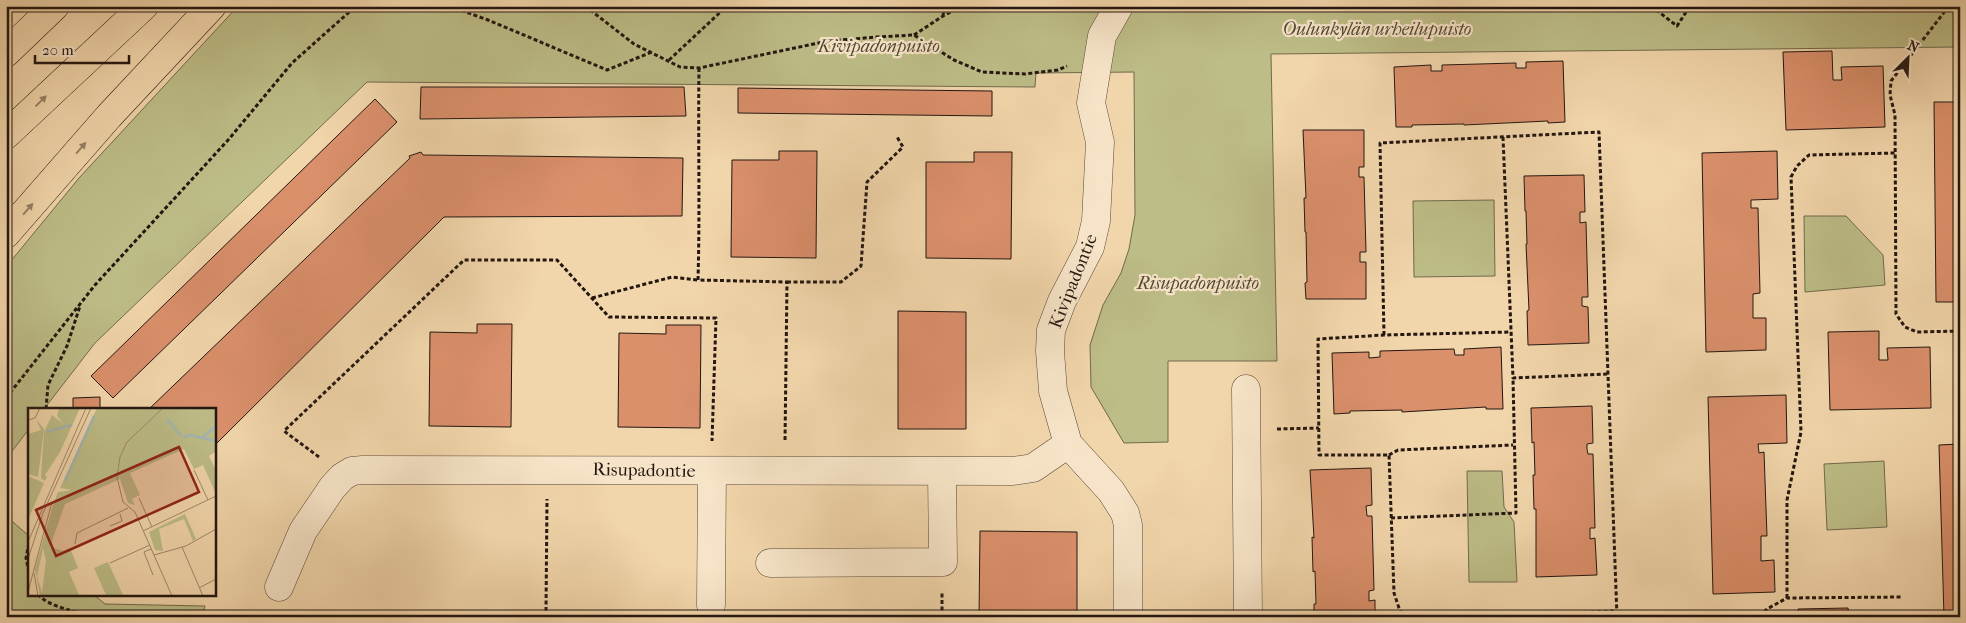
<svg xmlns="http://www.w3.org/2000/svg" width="1966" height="623" viewBox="0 0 1966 623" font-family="'IM FELL French Canon',serif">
<rect width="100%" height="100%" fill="#f2d6ab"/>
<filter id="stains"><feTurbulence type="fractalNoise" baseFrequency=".004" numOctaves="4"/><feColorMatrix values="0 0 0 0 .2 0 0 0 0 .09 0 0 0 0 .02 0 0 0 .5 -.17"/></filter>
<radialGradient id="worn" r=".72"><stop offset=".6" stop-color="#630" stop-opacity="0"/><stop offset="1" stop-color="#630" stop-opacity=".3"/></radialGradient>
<g fill="#bdbd87" stroke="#706a4c">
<path d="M238 6H1960V47L1271 54 1277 361H1168V442L1124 443 1091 387 1090 345 1103 305 1121 273 1129 249 1135 215 1134 72 1036 73 1035 87 367 82 95 343 44 409H29V429L6 459V267L79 178Z"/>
<path d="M1494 200 1495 276 1414 277 1413 201Z"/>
<path d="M1804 216H1846L1883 255 1885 285 1805 292Z"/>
<path d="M1884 461 1887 527 1827 530 1824 464Z"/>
<path d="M1467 471H1502L1504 507 1514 522 1517 582H1469Z"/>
<path d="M6 516 29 536V594H93L105 604 205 606 202 617H6Z"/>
</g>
<g fill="#db906c" stroke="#231610">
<path d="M1832 51 1833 80H1842L1841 67 1883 66 1885 127 1786 130 1783 52Z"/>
<path d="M1563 61 1565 122 1548 123V121L1464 125V124L1412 125V127H1396L1394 67 1431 65V71H1442V65L1516 63V68H1526V62Z"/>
<path d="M421 87H684L686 116 420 119Z"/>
<path d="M738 88 992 91V116L738 113Z"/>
<path d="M375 99 397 122 113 398 91 376Z"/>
<path d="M1934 102H1960V302H1936Z"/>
<path d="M1303 130H1364V167H1359V177H1364L1366 252H1360V262H1366V299H1306L1305 283 1307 282 1306 232H1305L1304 198H1306Z"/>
<path d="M779 151H817L816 258 731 257 732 160H779Z"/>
<path d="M1777 151 1778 199 1751 200V208H1758L1760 293 1753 294V318H1766V350L1706 352 1702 153Z"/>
<path d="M421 152 423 155 683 158 682 216 444 217 214 446V409H149L410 158 409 156Z"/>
<path d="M974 152H1012L1011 259 926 258V162H974Z"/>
<path d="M1584 175 1585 212H1580V223L1586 222 1588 297H1582V306L1588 307 1589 343 1528 345 1527 311 1529 310 1526 244H1527L1526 211H1525L1524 176Z"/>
<path d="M898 311 966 312V429H898Z"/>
<path d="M477 324H512L511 427 429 426 430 332 477 333Z"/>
<path d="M666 325H701L700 428 618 427 619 333 666 334Z"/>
<path d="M1879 331V360H1888L1887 348 1930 347 1931 408 1830 410 1828 332Z"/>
<path d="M1501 347 1503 409H1486V407L1402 412V410L1350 411V413L1334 414 1332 353 1369 352V358L1380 357V351L1454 349 1455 355H1464V349Z"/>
<path d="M1786 395 1787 443 1758 444 1759 453 1764 452 1767 536H1761V561L1774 560 1775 592 1713 594 1708 397Z"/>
<path d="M100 397V409H73V398Z"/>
<path d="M1592 406 1593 443 1587 444V449L1588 454H1593L1595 528H1590V539L1595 538 1597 575 1536 577V509H1534L1533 475H1535L1534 442 1532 443 1531 408Z"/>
<path d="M1960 444V617H1944L1939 445Z"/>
<path d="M1371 468 1372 505 1366 506 1367 516H1372L1374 590 1369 591V601L1375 600V617H1314V604H1316L1315 571 1313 572 1312 537 1314 538 1310 470Z"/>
<path d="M980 531 1077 532V617H979Z"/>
<path d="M1848 608 1849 617H1798V609Z"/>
</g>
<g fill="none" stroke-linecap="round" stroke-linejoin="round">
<g stroke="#574637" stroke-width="29">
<g id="minor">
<path d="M1119 6 1102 36 1091 103 1100 142 1096 221 1090 247 1062 301 1051 330 1050 351 1053 391 1068 444 1111 491 1125 513 1128 525V617"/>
<path d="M1246 389 1248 617"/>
<path d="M770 563 943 562 942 472"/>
<path d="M279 587 303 531 332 488 342 477 352 471 363 470 1013 471 1033 468 1068 444"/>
<path d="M711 605 712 471"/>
</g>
</g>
<g stroke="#231610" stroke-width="29">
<g id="highway">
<path d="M6 53 55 6"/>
<path d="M6 135 144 6"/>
<path d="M6 234 109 116 212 6"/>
</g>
</g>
<g stroke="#231610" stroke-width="3" stroke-dasharray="4 2.5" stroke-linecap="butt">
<path d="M449 6 488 20 607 70 652 52"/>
<path d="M585 6 634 44 680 67 699 68 828 41 877 37 914 35 954 60 982 72 1025 74 1058 70 1067 66"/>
<path d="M1651 6 1677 26 1690 6"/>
<path d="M1949 6 1891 81 1890 95 1895 115 1896 314 1905 327 1917 332 1960 331"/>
<path d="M943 15 945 6"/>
<path d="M914 35 943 16 962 6"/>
<path d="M669 60 727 6"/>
<path d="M699 68C698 139 700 209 698 280L787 282 785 442"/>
<path d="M1503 137 1513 378 1608 374"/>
<path d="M787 282H841L861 266 867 182 903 147 897 137"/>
<path d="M592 298 672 277 698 280"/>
<path d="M1384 335 1380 143 1599 132 1617 617"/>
<path d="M6 398 95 285 229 139 292 63 356 6"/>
<path d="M46 409 48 385 67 346 80 306"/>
<path d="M1277 429 1319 428"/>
<path d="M1389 455 1398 450 1513 445"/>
<path d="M319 457 284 431 464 260H557L609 317 716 318 712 441"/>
<path d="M1391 518 1516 513 1513 378"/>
<path d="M29 543 26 558 29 573"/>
<path d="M38 594C46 606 76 611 90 617"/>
<path d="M1787 598V500L1801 432 1791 177 1797 166 1809 155 1895 153"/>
<path d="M546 611 547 499"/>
<path d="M942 617V592"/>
<path d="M1408 617 1400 611 1394 593 1389 455H1319L1318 339 1384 335 1511 332"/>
<path d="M1467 617 1616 611"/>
<path d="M1760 617 1767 609 1787 598 1902 597"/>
</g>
<use href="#minor" stroke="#f7e4c8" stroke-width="28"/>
<use href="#highway" stroke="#f2d6ab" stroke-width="28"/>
</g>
<defs><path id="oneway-solid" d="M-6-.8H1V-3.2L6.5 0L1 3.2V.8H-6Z" transform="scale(1.25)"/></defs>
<g fill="#958065">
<use href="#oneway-solid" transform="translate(41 101) rotate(-44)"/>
<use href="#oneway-solid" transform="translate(81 148) rotate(-49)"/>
<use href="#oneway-solid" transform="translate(28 209) rotate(-49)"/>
</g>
<g text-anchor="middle" stroke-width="4.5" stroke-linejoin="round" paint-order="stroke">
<g font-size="18" font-style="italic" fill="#514834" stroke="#f7e4c8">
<text x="1377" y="35">Oulunkylän urheilupuisto</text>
<text x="879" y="52">Kivipadonpuisto</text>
<text x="1198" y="289">Risupadonpuisto</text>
</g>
<g font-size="18" fill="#231610" stroke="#f7e4c8">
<text transform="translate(1073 281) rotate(-68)" y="6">Kivipadontie</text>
<text transform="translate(644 470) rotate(1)" y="6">Risupadontie</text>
</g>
</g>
<g transform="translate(28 408)">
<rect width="188" height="188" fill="#f2d6ab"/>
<path d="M31 0H52L32 44 17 67 19 69 17 73 13 70 16 24 24 7 36 16 29 8ZM69 0H187V44L181 48 187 60V84L175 57 166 61 156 41 102 65 112 87 104 91 107 97 100 95 92 71 37 96 22 139 35 143 42 140 50 160 41 164 51 187 12 188 7 161 25 97 30 84 44 82 32 80ZM15 140 18 152 14 185 9 168ZM8 11 16 21 10 69 0 66V26L13 22ZM0 68 16 75 0 112ZM157 106 168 131 165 133 156 111 131 121 135 143 127 142 121 124ZM80 154 95 187H78L66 160Z" fill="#bdbd87" fill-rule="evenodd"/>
<path fill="none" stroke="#a2b6b6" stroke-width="2.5" d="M139 11 153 28M18 24 44 17M155 29 162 27 188 33M175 29 188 18M37 73 66 8"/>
<path fill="none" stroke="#9f896d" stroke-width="1" d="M135 0 99 34 92 49 89 69 95 94 107 104 144 188M0 12 7 10 12 0M166 62 180 92M111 90 124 119M82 118 94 113 92 106M115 123 188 88M0 134 58 0M47 136 49 125 100 100M154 139 175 188M123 141 116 144 125 167M126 147 158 138 188 121M0 151 15 105 63 0M82 155 122 137M6 165 10 188M171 180 188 171M0 184 24 94"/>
<path fill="#8f2418" fill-opacity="0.15" stroke="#8f2418" stroke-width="2.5" d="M151 39 171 84 28 148 8 102Z"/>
<rect width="188" height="188" fill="none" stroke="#231610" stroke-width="2.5"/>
</g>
<rect width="1966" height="623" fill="none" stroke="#f2d6ab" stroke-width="25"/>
<rect x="8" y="8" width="1951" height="608" fill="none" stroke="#231610" stroke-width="2.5"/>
<rect x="12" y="12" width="1941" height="598" fill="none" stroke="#231610"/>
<g transform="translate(1908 58) rotate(24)" stroke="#f7e4c8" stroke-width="4" paint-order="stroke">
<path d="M0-4L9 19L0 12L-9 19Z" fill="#231610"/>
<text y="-8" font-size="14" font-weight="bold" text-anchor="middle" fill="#231610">N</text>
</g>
<path d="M35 55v8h94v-8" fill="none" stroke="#231610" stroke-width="2.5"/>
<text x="42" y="55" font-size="15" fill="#231610" stroke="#f7e4c8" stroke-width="4" paint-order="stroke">20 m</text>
<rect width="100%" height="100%" filter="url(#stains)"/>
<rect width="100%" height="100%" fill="url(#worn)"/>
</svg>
